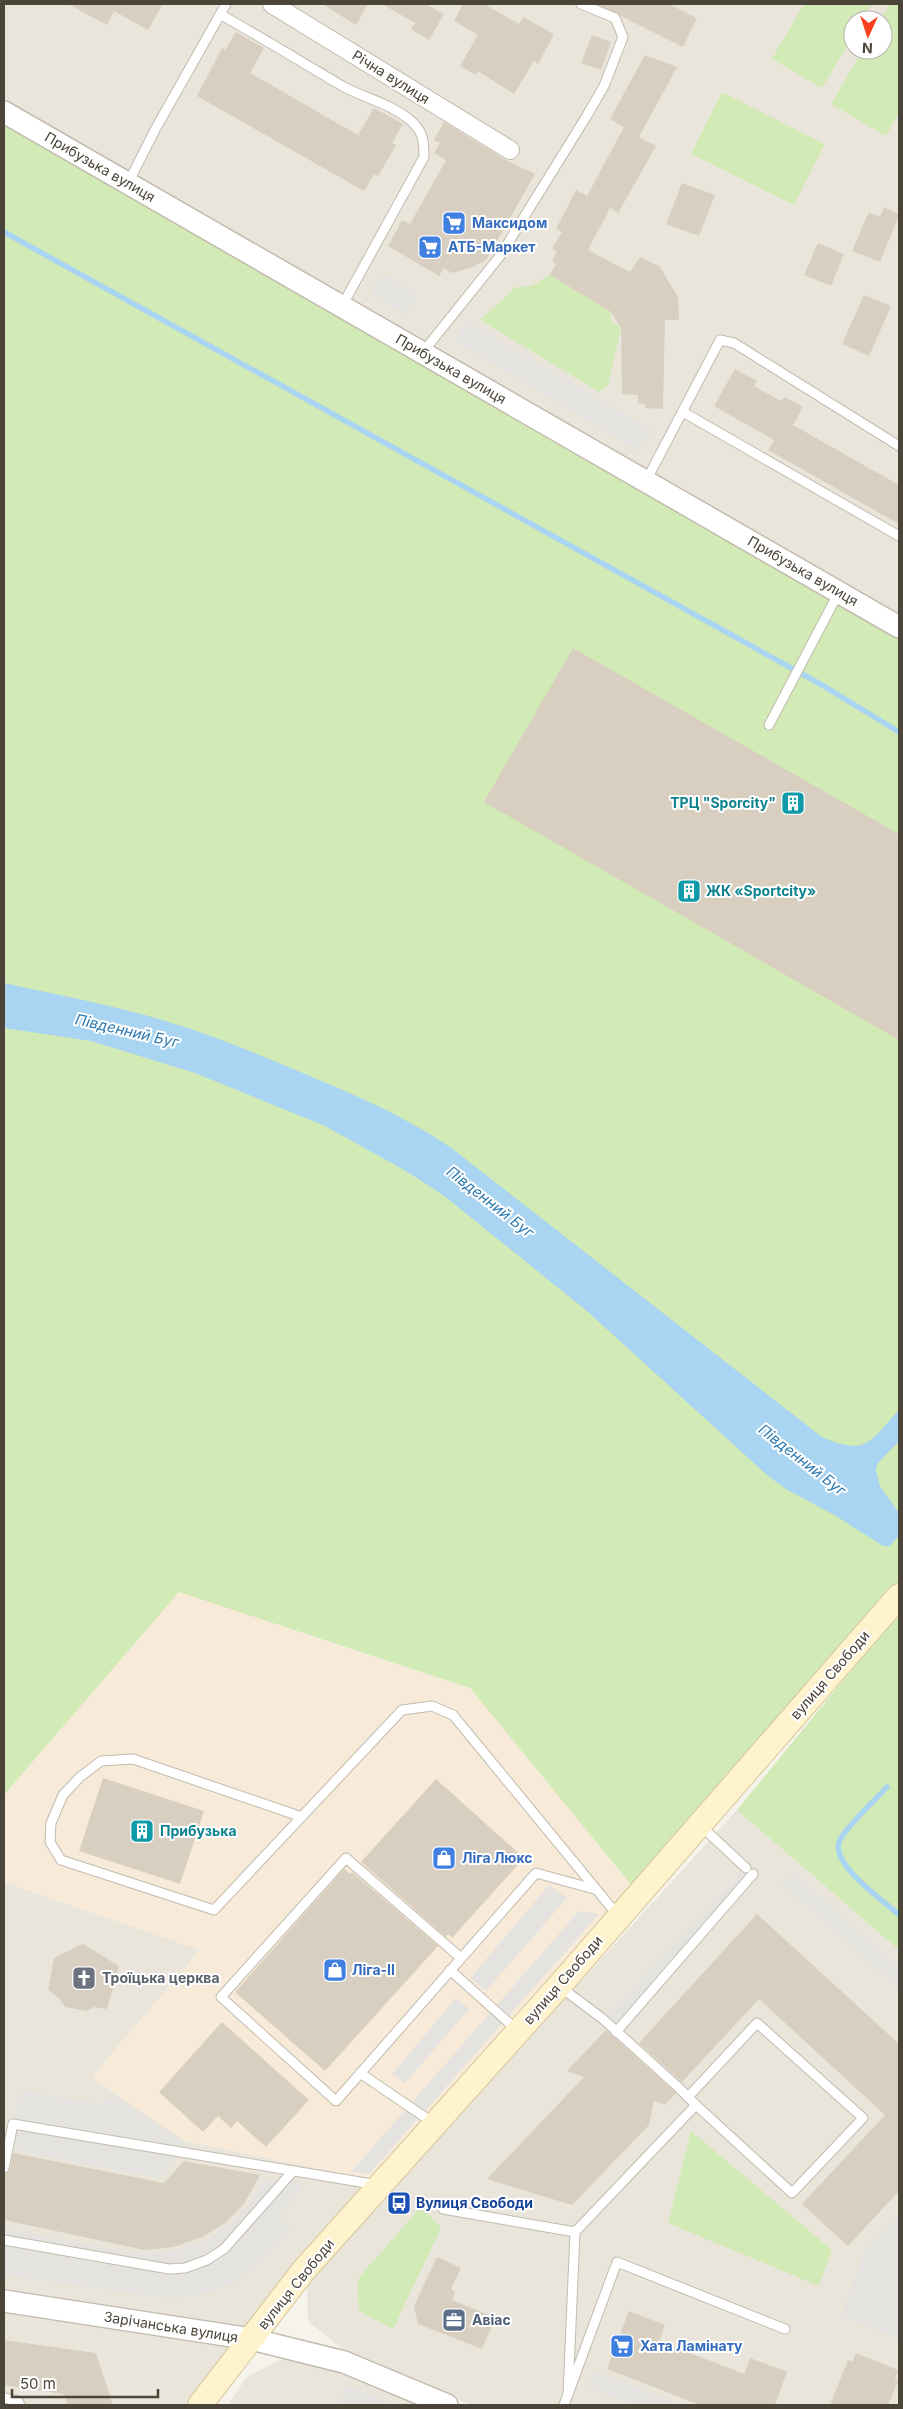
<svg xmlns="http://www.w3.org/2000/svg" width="903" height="2409" viewBox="0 0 903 2409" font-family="Inter,sans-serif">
<rect width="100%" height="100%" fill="#f6f3ec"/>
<g fill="#eae5da" fill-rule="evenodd">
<path d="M4 4H899V617L4 101ZM853 20H883V50H853Z"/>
<path d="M737 1810 899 1950V2405H471L347 2353 308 2321 307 2282Z"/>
<path d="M4 1882 200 1950 92 2077 185 2141 373 2180 247 2330 4 2292Z"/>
<path d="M4 2310 235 2346 190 2405H4Z"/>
<path d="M283 2358 341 2371 422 2405H228L246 2378Z"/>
</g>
<path fill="#f7ead8" d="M179 1592 470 1688 633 1887 373 2180 185 2141 92 2077 200 1950 4 1882V1795Z"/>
<g fill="#d2eab5">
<path d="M804 4H872L862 20H853V36L822 88 772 59Z"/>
<path d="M890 4H899V113L886 136 831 104 863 50H883V20H880Z"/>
<path d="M722 92 825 144 794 205 691 154Z"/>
<path d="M4 122 899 638V1585L633 1887 470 1688 179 1592 4 1795Z"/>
<path d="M550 275 611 312V321L621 328 608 386 599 392 480 320 516 287 531 286Z"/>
<path d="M899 1612V1950L737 1810Z"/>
<path d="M691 2131 832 2250 819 2286 668 2223Z"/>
<path d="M421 2207 441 2228 393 2329 359 2311 357 2284 360 2276Z"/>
</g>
<g fill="#e5e3e0">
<path d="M382 273 419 294 406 315 370 292Z"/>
<path d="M466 320 653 431 638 451 454 340Z"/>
<path d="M746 1868 753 1874 616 2032 603 2019Z"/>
<path d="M793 1872 899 1967V1989L781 1883Z"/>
<path d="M549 1885 567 1898 486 1991 470 1978Z"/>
<path d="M579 1911 599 1914 369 2174 351 2172Z"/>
<path d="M456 1998 469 2009 405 2083 392 2074Z"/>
<path d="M19 2090 99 2104 116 2096 183 2143 162 2178 10 2149Z"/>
<path d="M265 2180 305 2182 280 2216 292 2228 271 2253 251 2270 235 2282 214 2290 188 2297 167 2298 4 2275 5 2229 143 2255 175 2251 201 2243 224 2229 245 2209Z"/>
<path d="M899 2215V2339L841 2316 865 2250Z"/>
<path d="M594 2371 681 2405H633L587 2387Z"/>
<path d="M347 2386 397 2405H345L339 2403Z"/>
</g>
<path fill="#a9d4f2" d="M4 983C49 993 96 1002 141 1014 197 1029 251 1051 305 1074 356 1095 404 1116 450 1147L822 1437C867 1457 870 1441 899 1410V1441L878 1463 876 1470 880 1486 899 1513V1535L890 1546H883L836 1516 786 1489 767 1475 587 1311 443 1195 406 1171 325 1126 195 1073 91 1041 4 1028Z"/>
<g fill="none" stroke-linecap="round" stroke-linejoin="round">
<g stroke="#a9d4f2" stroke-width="5.5">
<path d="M4 232 822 685 899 732"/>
<path d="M887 1787C876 1799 845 1828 840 1840 828 1863 883 1900 899 1915"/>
</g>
</g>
<g fill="#d8cfc1">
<path d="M68 4H163L148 30 114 11 107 25Z"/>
<path d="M322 4H368L356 25Z"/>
<path d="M382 4H426L444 14 429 40 411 29 415 23Z"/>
<path d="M463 4H484L519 24 523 17 554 34 538 64 534 61 514 94 478 71 476 75 460 66 478 35 454 21Z"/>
<path d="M597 4H669L697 18 683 47Z"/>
<path d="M236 32 264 48 250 73 358 135 374 108 403 124 392 143 396 145 378 176 374 174 364 191 197 96 222 48 225 50Z"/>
<path d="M592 35 611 42 601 70 581 63Z"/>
<path d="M645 55 677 67 639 137 656 146 618 213 610 208 588 250 630 272 640 257 659 266 678 297 679 320H665L663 409 645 408V404L638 403V395L622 394 621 328 611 312 550 275 556 264 552 261 557 252 552 248 562 232 556 229 576 190 587 196 624 127 610 119Z"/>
<path d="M444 122 504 159 535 174 486 260 473 267 452 273 444 268 439 276 388 246 402 220 410 224 446 160 434 153 440 143 434 140Z"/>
<path d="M682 183 715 195 699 236 666 224Z"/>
<path d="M884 207 899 215 880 262 852 251 869 212 880 217Z"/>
<path d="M818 243 844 254 831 286 804 275Z"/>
<path d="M864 295 891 306 869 356 842 344Z"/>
<path d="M735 369 757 381 754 386 781 401 784 397 803 407 793 425 899 485V524L768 450 774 440 714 406Z"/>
<path d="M573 648 899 834V1040L484 802Z"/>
<path d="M103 1778 204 1811 180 1884 79 1851Z"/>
<path d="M436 1779 524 1858 452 1938 448 1934 446 1937 361 1862Z"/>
<path d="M344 1869 350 1874 352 1872 438 1946 325 2071 235 1992Z"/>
<path d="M757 1914 899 2044V2191L848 2246 802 2204 885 2115 759 1999 682 2082 639 2043Z"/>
<path d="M83 1944 119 1966 107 2009 94 2007 87 2011 65 2007 59 1998 48 1990 54 1958Z"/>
<path d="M222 2022 309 2100 266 2147 237 2121 231 2128 218 2116 203 2132 159 2092Z"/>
<path d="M606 2030 676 2093 665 2105 654 2101 649 2125 572 2205 487 2179 584 2077 567 2071Z"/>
<path d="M13 2153 164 2183 184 2161 260 2175 244 2204 225 2223 204 2236 174 2247 145 2250 4 2220V2182L5 2174 10 2169Z"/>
<path d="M437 2257 461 2268 451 2289 455 2292 452 2300 496 2318 482 2349 418 2324 414 2306Z"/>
<path d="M629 2311 665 2325 659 2341 744 2374 750 2358 787 2372 775 2405H700L607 2369Z"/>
<path d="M4 2340 96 2353 113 2405H68L63 2394 4 2385Z"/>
<path d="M856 2353 898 2370 895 2379 898 2381 888 2405H830L848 2360 852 2362Z"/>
</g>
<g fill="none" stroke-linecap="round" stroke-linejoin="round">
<g stroke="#c2bbae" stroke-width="11">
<g id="service">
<path d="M221 15C263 38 303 63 344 87 365 98 391 104 410 120 423 131 424 140 424 157L342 306"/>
<path d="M128 183 156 128 226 4"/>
<path d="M423 352 500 256 586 117 604 86 623 37 615 18 581 4"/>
<path d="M683 412 899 536"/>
<path d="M646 481 720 340 734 343 899 446"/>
<path d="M769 725 839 592"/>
<path d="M302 1817 133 1759 101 1761 80 1777 63 1795 51 1823 50 1842 61 1860 214 1910 402 1710 432 1706 453 1715 619 1917"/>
<path d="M700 1825 746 1868"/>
<path d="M461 1958 346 1858 221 1997 336 2101 536 1873 594 1889"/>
<path d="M450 1970 518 2031"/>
<path d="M559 1986 603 2019 678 2087 696 2105 792 2193 863 2118 757 2023 688 2097"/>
<path d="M616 2032 753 1874"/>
<path d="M360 2073 435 2124"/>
<path d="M4 2168 13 2124 378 2185"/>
<path d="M443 2209 575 2232"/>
<path d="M4 2240 169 2269 185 2268 207 2260 224 2249 293 2171"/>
<path d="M568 2394 575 2232 696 2105"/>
<path d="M4 2398 18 2401 20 2405"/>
<path d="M564 2405 617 2262 785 2329"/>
</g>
</g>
<g stroke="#c2bbae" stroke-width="20">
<path id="minor" d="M272 4 510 150"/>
</g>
<g stroke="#c2bbae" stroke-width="24">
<g id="tertiary">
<path d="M4 112 899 627"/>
<path d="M4 2301 251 2339 344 2362 447 2405"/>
</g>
</g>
<g stroke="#d6c79b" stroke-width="26">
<path id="secondary" d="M200 2405 304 2270 559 1986 899 1596"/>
</g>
<use href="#service" stroke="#fff" stroke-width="9"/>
<use href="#minor" stroke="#fff" stroke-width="18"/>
<use href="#tertiary" stroke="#fff" stroke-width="21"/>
<use href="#secondary" stroke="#fff3cd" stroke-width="24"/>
</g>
<defs>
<g id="supermarket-square" transform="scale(1.25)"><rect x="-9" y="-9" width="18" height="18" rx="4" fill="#3f7fe0" stroke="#fff"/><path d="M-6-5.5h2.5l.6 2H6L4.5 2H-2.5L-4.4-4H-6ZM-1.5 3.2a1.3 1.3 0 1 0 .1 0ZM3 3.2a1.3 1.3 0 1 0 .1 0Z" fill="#fff"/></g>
<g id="building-square" transform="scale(1.25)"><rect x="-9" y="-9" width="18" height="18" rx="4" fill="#0f9aa8" stroke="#fff"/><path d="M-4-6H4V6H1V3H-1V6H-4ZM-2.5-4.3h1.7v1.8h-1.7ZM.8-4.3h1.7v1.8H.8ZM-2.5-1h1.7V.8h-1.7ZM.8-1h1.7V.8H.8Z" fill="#fff"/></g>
<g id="shop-square" transform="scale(1.25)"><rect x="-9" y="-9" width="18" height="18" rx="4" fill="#3f7fe0" stroke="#fff"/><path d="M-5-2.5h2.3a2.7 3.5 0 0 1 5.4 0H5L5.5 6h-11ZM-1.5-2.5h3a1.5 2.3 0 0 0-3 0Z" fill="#fff"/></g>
<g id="church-square" transform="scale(1.25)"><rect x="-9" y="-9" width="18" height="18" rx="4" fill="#6b7280" stroke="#fff"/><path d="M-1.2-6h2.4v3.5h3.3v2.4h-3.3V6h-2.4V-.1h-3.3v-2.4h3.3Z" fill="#fff"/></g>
<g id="bus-square" transform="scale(1.25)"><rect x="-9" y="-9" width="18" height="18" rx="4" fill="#1a4fb4" stroke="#fff"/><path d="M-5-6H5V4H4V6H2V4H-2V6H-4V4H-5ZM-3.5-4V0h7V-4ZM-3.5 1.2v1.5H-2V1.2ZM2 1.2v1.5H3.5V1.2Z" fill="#fff"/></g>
<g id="office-square" transform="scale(1.25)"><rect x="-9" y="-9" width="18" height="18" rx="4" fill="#5c6f8a" stroke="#fff"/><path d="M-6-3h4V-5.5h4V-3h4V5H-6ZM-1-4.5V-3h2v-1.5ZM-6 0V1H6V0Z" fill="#fff"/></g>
</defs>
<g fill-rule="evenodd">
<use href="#supermarket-square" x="454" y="223"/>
<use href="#supermarket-square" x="430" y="247"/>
<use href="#building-square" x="793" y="803"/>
<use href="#building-square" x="689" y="891"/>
<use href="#building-square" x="142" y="1831"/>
<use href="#shop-square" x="444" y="1858"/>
<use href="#shop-square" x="335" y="1970"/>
<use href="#church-square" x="84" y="1978"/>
<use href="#bus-square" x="399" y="2203"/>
<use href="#office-square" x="454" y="2320"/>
<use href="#supermarket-square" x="622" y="2346"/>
</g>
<g text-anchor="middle" stroke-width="4" stroke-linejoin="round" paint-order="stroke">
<g font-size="14" fill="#4b4439" stroke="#fff">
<text transform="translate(391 77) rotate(32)" y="5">Річна вулиця</text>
<text transform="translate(100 167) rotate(30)" y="5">Прибузька вулиця</text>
<text transform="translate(451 369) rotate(30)" y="5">Прибузька вулиця</text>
<text transform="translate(803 571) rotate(30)" y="5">Прибузька вулиця</text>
<text transform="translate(830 1675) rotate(-49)" y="5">вулиця Свободи</text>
<text transform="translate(563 1980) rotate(-49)" y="5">вулиця Свободи</text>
<text transform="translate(296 2284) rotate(-51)" y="5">вулиця Свободи</text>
<text transform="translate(171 2327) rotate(9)" y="5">Зарічанська вулиця</text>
</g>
<g font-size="14" font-weight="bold" fill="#366cbe" stroke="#fff" text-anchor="start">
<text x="472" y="228">Максидом</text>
<text x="448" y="252">АТБ-Маркет</text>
<text x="462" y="1863">Ліга Люкс</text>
<text x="352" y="1975">Ліга-II</text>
<text x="640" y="2351">Хата Ламінату</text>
</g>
<g font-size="14" font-weight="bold" fill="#0d838f" stroke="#fff" text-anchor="start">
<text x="776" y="808" text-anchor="end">ТРЦ "Sporcity"</text>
<text x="706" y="896">ЖК «Sportcity»</text>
<text x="160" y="1836">Прибузька</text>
</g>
<g font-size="14" font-weight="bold" fill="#5b616d" stroke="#fff" text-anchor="start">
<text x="102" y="1983">Троїцька церква</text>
</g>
<g font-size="14" font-weight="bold" fill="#164399" stroke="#fff" text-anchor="start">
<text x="416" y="2208">Вулиця Свободи</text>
</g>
<g font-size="14" font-weight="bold" fill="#4e5e75" stroke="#fff" text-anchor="start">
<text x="472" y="2325">Авіас</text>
</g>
<g font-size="15" font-style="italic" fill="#2e7ab2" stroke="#fff">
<text transform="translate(127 1031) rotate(13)" y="5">Південний Буг</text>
<text transform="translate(490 1202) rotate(38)" y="5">Південний Буг</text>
<text transform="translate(802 1460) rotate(38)" y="5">Південний Буг</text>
</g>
</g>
<rect width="903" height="2409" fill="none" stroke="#4b4439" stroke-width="10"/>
<g transform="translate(868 35) rotate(183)"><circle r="24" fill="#ffffff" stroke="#b7b4b0"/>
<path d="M0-4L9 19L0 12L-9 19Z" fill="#fc3f1d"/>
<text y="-8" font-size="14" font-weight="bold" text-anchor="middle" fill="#4b4439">N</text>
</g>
<path d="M12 2389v8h146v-8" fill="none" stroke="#4b4439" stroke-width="2.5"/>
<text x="20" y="2389" font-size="15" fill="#4b4439" stroke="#ffffff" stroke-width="4" paint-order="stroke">50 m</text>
</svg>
